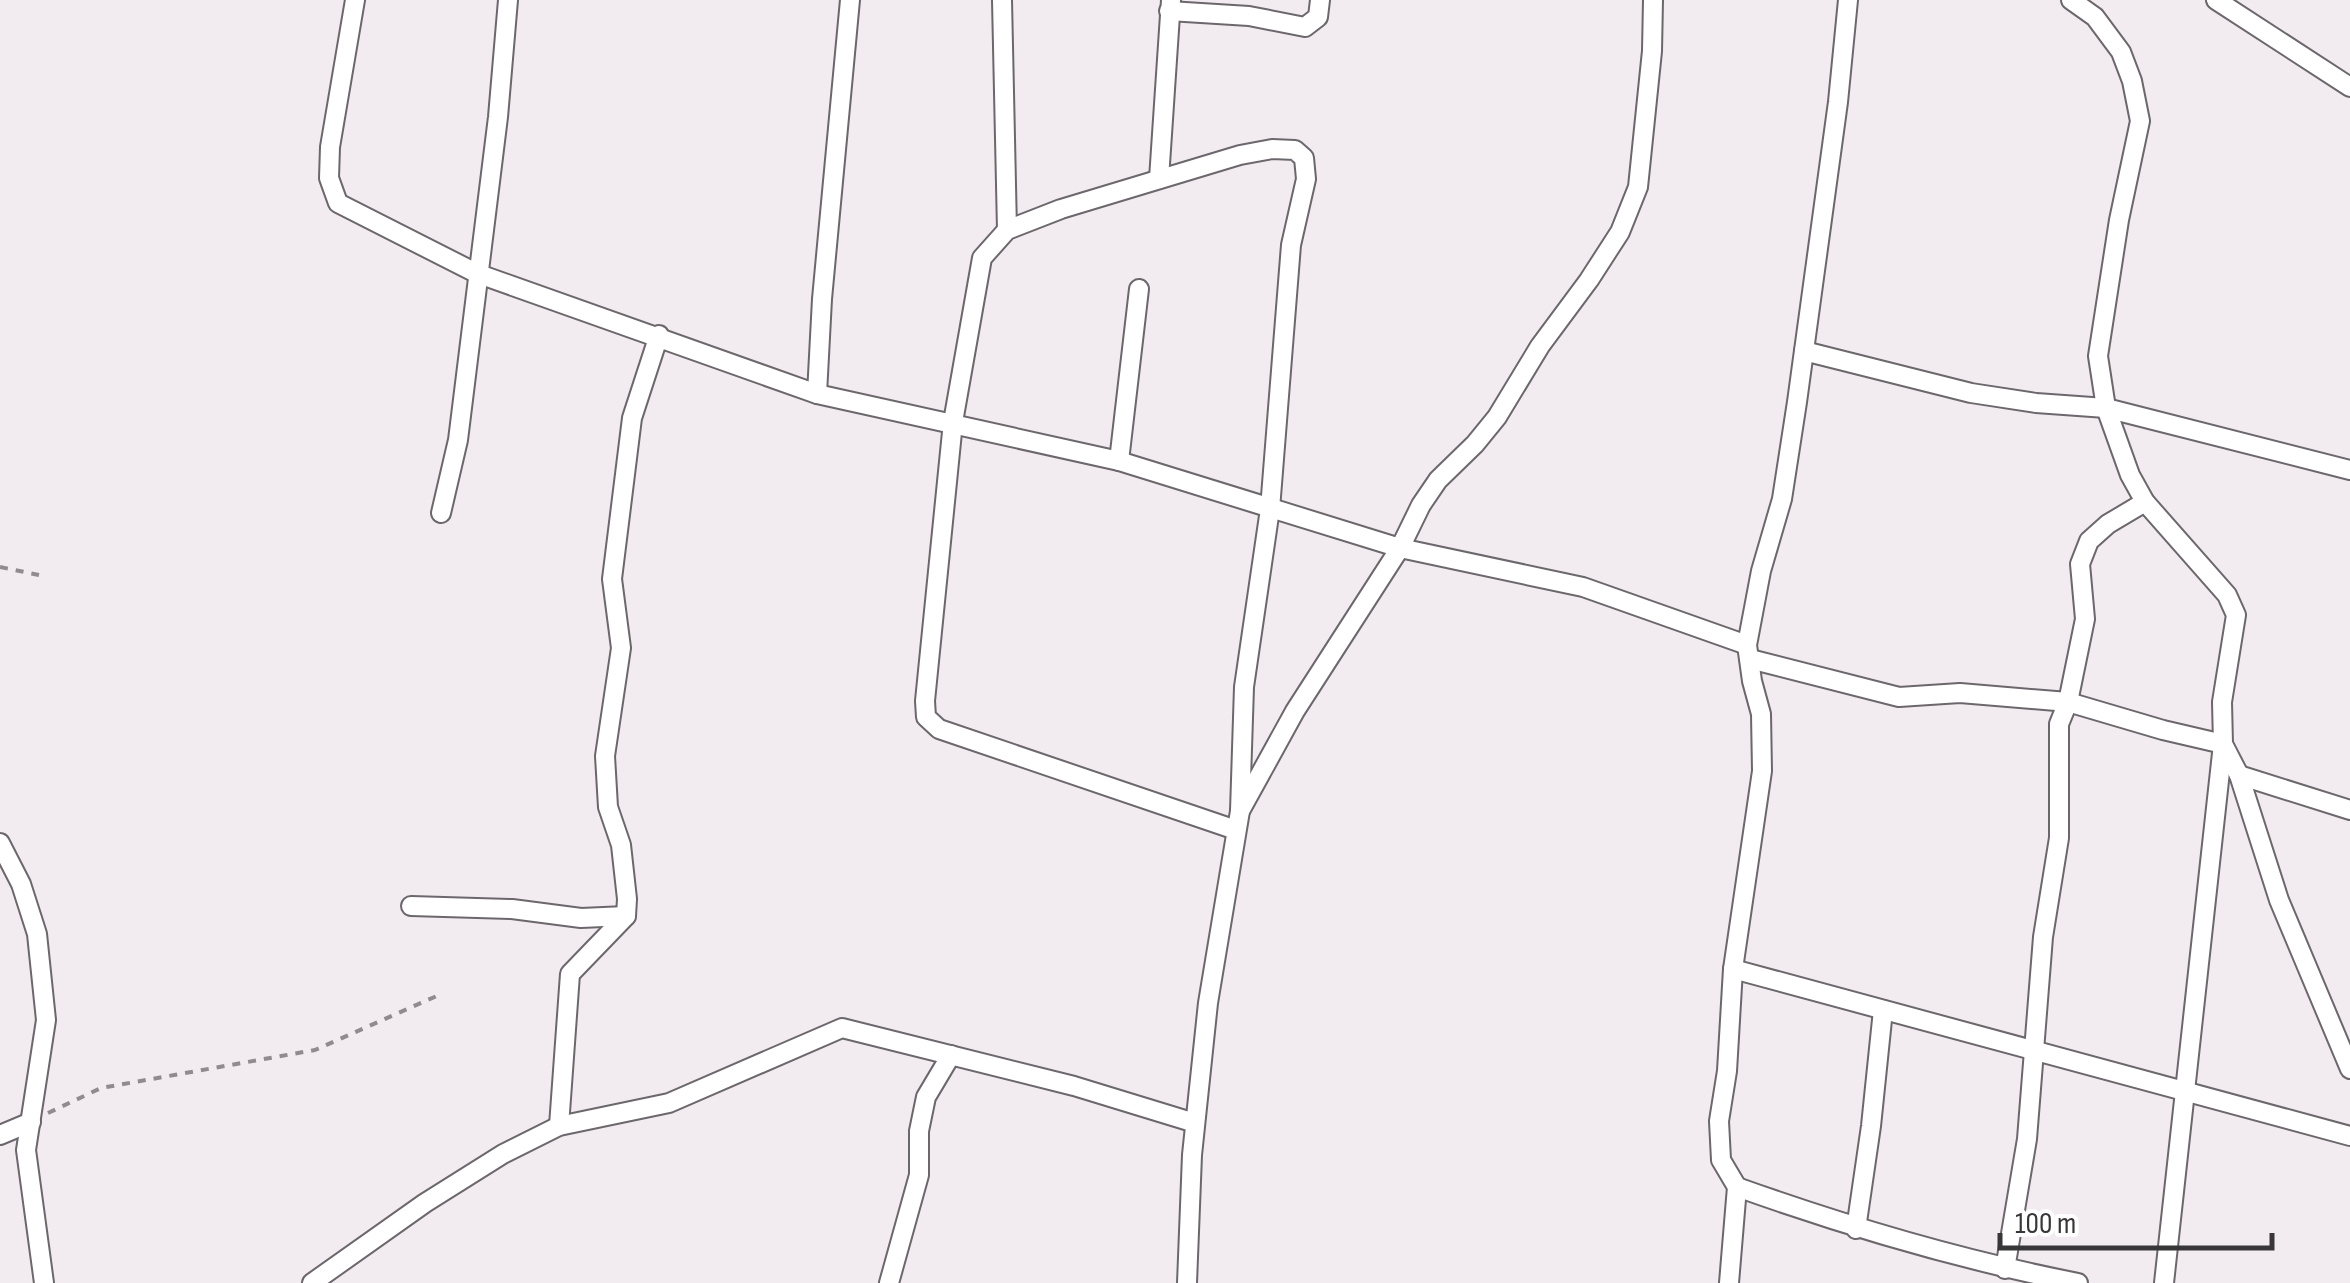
<svg xmlns="http://www.w3.org/2000/svg" width="2350" height="1283" viewBox="0 0 2350 1283" font-family="'Sofia Sans Condensed',sans-serif">
<rect width="100%" height="100%" fill="#f2ecf1"/>
<g fill="none" stroke-linecap="round" stroke-linejoin="round">
<g stroke="#6c676c" stroke-width="22">
<g id="minor">
<path d="M355 0 330 147 329 178 338 203 476 273 817 394 1119 461 1400 548 1583 587 1747 645"/>
<path d="M1002 0 1007 230"/>
<path d="M2071 0 2095 17 2121 52 2132 81 2140 121 2119 220 2098 356 2106 408 2130 475 2145 502 2227 595 2236 615 2222 702 2223 744 2239 775 2279 900 2350 1069"/>
<path d="M2216 0 2350 87"/>
<path d="M1169 11 1249 16 1305 27 1318 17 1320 0"/>
<path d="M1159 179 1171 0"/>
<path d="M1804 351 1971 393 2036 403 2106 408 2350 470"/>
<path d="M817 394 822 299 850 0"/>
<path d="M1119 461 1139 289"/>
<path d="M441 513 458 440 498 117 508 0"/>
<path d="M1750 659 1899 697 1960 693 2068 702 2163 730 2223 744 2164 1283"/>
<path d="M2239 775 2350 810"/>
<path d="M1236 830 939 729 926 717 925 701 953 422 982 258 1007 230 1061 209 1240 155 1272 149 1295 150 1304 158 1306 179 1291 245 1270 509 1244 687 1240 811"/>
<path d="M0 843 21 884 37 934 46 1020 26 1150 44 1283"/>
<path d="M411 906 512 909 581 918 626 916"/>
<path d="M1733 969 2350 1136"/>
<path d="M559 1126 570 974 626 916 627 899 621 845 608 807 605 756 621 648 612 579 632 418 659 335"/>
<path d="M0 1135 31 1122"/>
<path d="M1737 1187C1849 1227 1961 1260 2078 1283"/>
<path d="M1856 1229 1871 1126 1883 1010"/>
<path d="M2005 1269 2027 1139 2043 937 2059 838V724L2068 702 2085 619 2080 564 2089 541 2108 524 2145 502"/>
<path d="M312 1283 425 1203 503 1154 559 1126 669 1103 842 1028 1074 1086 1195 1123"/>
<path d="M889 1283 919 1175V1131L926 1097 951 1055"/>
<path d="M1187 1283 1192 1155 1208 1003 1240 811 1295 711 1400 548 1421 505 1438 480 1475 444 1497 417 1540 346 1589 280 1620 232 1638 187 1652 51 1653 0"/>
<path d="M1729 1283 1737 1187 1721 1160 1719 1121 1727 1071 1733 969 1762 771 1761 714 1752 681 1747 645 1761 571 1782 499 1797 402 1838 102 1848 0"/>
</g>
</g>
<g stroke="#8f8b8f" stroke-width="4" stroke-dasharray="8 8" stroke-linecap="butt">
<path d="M0 567 39 575"/>
<path d="M48 1113 101 1088 315 1050 439 995"/>
</g>
<use href="#minor" stroke="#fff" stroke-width="18"/>
</g>
<path d="M2000 1233v15h272v-15" fill="none" stroke="#383638" stroke-width="5"/>
<text x="2015" y="1233" font-size="30" fill="#383638" stroke="#ffffff" stroke-width="8" paint-order="stroke">100 m</text>
</svg>
